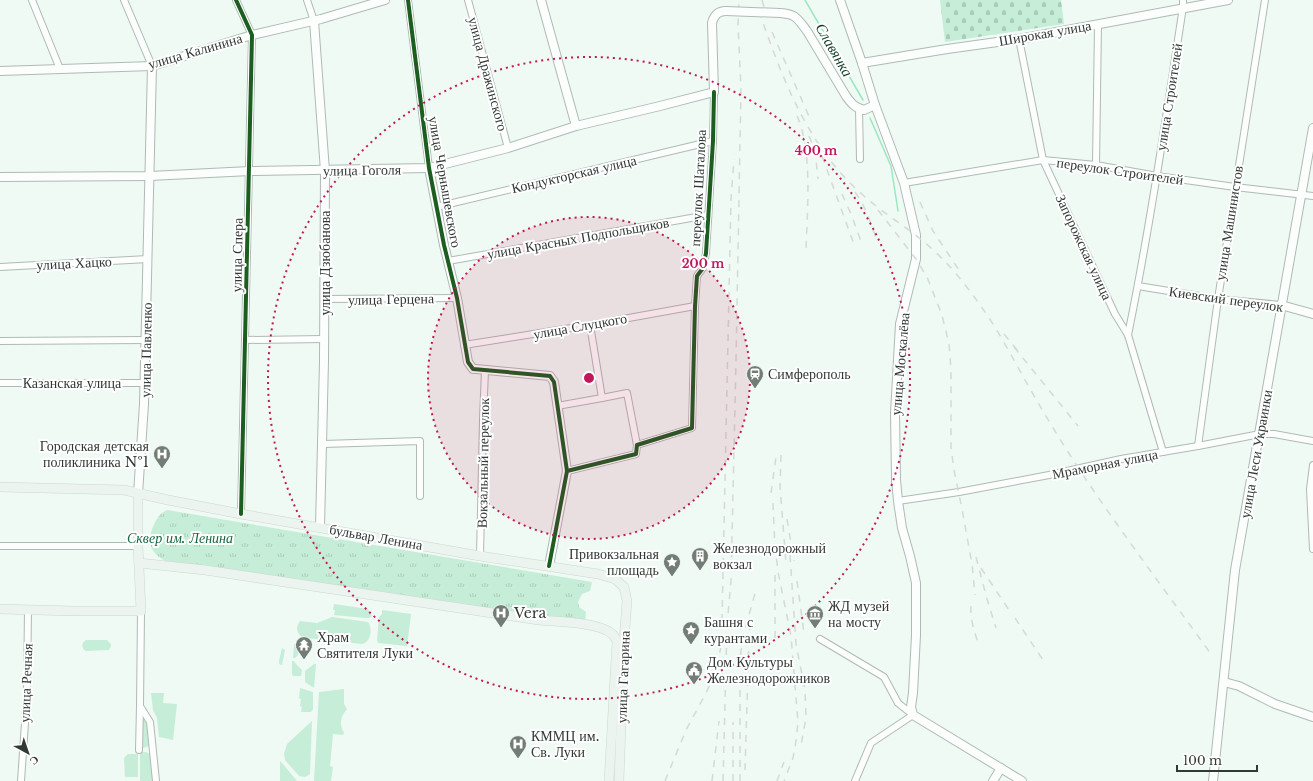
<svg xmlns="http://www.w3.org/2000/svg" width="1313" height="781" viewBox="0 0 1313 781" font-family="'Libre Baskerville',serif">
<defs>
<pattern id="cemetery-stones" width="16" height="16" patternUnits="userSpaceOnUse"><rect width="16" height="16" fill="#c6edd7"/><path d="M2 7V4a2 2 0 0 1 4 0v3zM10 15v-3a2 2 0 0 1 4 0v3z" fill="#abccb9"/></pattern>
<pattern id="park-tufts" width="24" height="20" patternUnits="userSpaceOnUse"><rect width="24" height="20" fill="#c6edd7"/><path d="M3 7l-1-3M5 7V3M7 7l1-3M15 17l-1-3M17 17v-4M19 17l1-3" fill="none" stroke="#abccb9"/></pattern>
</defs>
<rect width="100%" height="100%" fill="#eefaf3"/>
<g fill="#c6edd7">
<path d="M334 604 368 609 372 616 369 618H365L334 615 335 610H333Z"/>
<path d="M382 610 411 614 407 646 378 643 377 640 379 617 382 614Z"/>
<path d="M332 617 368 622C373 629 371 642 362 644L307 638 301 636C296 632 296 626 300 621L317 623Z"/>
<path d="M86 640H107L111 644V646L109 650 86 651 84 650C81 645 82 643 86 640Z"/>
<path d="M297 643 303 644V649H299L298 655 295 658H293L294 645Z"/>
<path d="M282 648 285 650 282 665 279 664V661Z"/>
<path d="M292 661H294L295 663 302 670 301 676H293L292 674Z"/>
<path d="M314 664H316L314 688 305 682V671Z"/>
<path d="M300 688 313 692V709L311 712H301L302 707 300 706 301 699 299 698Z"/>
<path d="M344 689V704L347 709C340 717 339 724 344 733L343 735 333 734 330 766 333 767 331 781H314L319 692Z"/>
<path d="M151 693H164L163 703 177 704 173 740 159 737 157 718 153 710Z"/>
<path d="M143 719H145L148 723 150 746 143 748Z"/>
<path d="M312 721 310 774 305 777 299 776 285 760 284 754 287 744Z"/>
<path d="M140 752H146L151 755 154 781H140Z"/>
<path d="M128 754H138V777H125L124 758Z"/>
<path d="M280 761 282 763 297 781H280Z"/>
</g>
<path fill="url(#cemetery-stones)" d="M940 0H1061L1064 24 945 42Z"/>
<path fill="url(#park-tufts)" d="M167 510 592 582 590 591 582 594 578 602 579 607 586 612 585 622 165 561C161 558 157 556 154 552 146 542 152 525 159 516 161 513 164 512 167 510Z"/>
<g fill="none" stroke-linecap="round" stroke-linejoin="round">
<g stroke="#9be8c0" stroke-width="1.5">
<path d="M805 0 863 100"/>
<path d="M870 118 891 166 898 211"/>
</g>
<g stroke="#b0bab4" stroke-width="8">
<g id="street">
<path d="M32 0 60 69"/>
<path d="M124 0 152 66"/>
<path d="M236 0 252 35 241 514"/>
<path d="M307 0 314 21"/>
<path d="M408 0 429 168"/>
<path d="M468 0 508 148"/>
<path d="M1019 39 1043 160 1115 314 1128 335 1163 452"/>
<path d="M859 109 860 159"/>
<path d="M1096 165 1098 24"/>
<path d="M904 183 1043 160 1096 165 1157 176 1235 187 1313 196"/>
<path d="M436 207 713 141"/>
<path d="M448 261 708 215"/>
<path d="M0 267 148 259"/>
<path d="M1138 286 1218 299 1281 305"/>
<path d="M325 299 457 298"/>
<path d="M1128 335C1150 227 1166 117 1183 7V0"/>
<path d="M246 340 324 339"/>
<path d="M0 341 146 340"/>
<path d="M464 345 590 325 695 306"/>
<path d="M0 383H145"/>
<path d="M602 398 627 393 637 445"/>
<path d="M557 406 602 398 590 325"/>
<path d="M323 444 420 441V496"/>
<path d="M1198 446 1218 299 1265 0"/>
<path d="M1313 465 1310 489 1313 549"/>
<path d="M567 471 636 454 637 445 692 428 695 306 697 276 703 268 706 253 713 141 714 92"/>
<path d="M898 501 959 492 1049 475 1121 459 1198 446 1260 434H1274L1313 441"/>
<path d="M0 546H138"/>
<path d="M480 556 483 420 485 370"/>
<path d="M141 611 140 706 150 722 156 781"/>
<path d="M820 639 884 677 898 703 913 715 871 743 855 781"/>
<path d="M139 750 140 706"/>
<path d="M21 781 27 694 28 609"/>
</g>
</g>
<g stroke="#b0bab4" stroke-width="10">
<g id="secondary">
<path d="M541 0 576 126"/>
<path d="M840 0 862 63 875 105 904 183 916 235V259L900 324 895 413 896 480 898 501 902 528 910 556 916 583V635L913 693 911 707 913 715 1022 781"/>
<path d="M780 13C796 14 797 18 807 31L846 96C851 103 855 108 864 110L875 105"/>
<path d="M314 21 325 171 324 361 320 527"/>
<path d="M862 63 947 49 1019 39 1228 0"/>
<path d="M0 71 152 66 252 35 321 19 385 0"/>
<path d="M429 168 444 245 457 298 468 362 473 369H476L550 376 554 382 567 471 549 566"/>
<path d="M0 177 150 176 250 171 429 168 508 148 576 126 660 106 714 92 712 23C714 15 718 11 726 11"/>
<path d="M1281 305 1313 314"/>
<path d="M138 494 144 404 152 66"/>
<path d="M1224 682 1239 686 1275 704 1313 717"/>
<path d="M993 781 1001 768"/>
<path d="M1213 781 1235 570 1313 128"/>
</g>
</g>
<g stroke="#cfd6d2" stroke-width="10">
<g id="primary">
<path d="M0 487 124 490 168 500 241 514 480 556 598 574 615 579 624 587 627 601 624 641 619 781"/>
<path d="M139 563 205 570 539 620C558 622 596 622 611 633 614 635 615 638 617 641L609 781"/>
<path d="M0 609 75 611H141L138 546V494"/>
</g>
</g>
<use href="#street" stroke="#fcfefd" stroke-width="6"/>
<use href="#secondary" stroke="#fcfefd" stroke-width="8"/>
<use href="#primary" stroke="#ebf4ef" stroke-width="9"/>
<g stroke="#d6d9d7" stroke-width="1.5" stroke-dasharray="7 7" stroke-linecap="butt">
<path d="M762 0 767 17"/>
<path d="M759 11C782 78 808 148 864 196 883 213 905 226 924 242 946 260 964 282 980 305 997 328 1011 355 1025 380 1042 410 1060 440 1079 469 1121 532 1167 593 1211 654"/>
<path d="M772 32 811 121"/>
<path d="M797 116C813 150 807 213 806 251"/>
<path d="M809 136 815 150 818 179"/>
<path d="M822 156 855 247"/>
<path d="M855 192C866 207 871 224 877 241"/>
<path d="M842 194 851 214 862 244"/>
<path d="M920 202 933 231 959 270"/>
<path d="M878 210 916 259 927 277 942 315 949 344 951 370V448L954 470 962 509 972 564 975 595"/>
<path d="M1004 334 1018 351"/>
<path d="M1014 347 1078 426"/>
<path d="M781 455 780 487 786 563"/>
<path d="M771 493 776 457"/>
<path d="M773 503 775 549"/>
<path d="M787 519 794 561"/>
<path d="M775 545 778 572 791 636 798 722 796 741 793 758 784 781"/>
<path d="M790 555 796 644 805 690 806 718 801 745"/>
<path d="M976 557 987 599 996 628"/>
<path d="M981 568 1009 610"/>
<path d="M775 575V641"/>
<path d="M797 581 804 633"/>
<path d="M971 606C970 620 975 633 979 646"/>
<path d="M1015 618 1043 660"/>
<path d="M722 621 731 199 734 159"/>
<path d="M745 770 749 637 750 624"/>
<path d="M665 781 686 730 705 695 714 676 717 667 722 641"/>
<path d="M712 781 719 721"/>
<path d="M723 781 727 625 731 581 736 361 741 89 738 25 739 0"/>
<path d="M733 781V722"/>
<path d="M740 781V659L743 636 756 590"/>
<path d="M777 781 784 762"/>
</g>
<g stroke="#b0bab4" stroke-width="10" stroke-linecap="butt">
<path id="secondary-bridge" d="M726 11 780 13"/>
</g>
<use href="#secondary-bridge" stroke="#fcfefd" stroke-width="8"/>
<g stroke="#fff" stroke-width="6">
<g id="cycleway">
<path d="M236 0 252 35 241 514"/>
<path d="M408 0 429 168 444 245 457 298 468 362 473 369 550 376 554 382 567 471 549 566"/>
<path d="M567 471 636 454 637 445 692 428 695 306 697 276 703 268 706 253 713 141 714 92"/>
</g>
</g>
<use href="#cycleway" stroke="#1b5e20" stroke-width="4"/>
</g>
<circle cx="589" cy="378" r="161" fill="#c2185b" fill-opacity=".12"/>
<g fill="none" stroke="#c2185b" stroke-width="2" stroke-dasharray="2 4">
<circle cx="589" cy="378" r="161"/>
<circle cx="589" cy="378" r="321"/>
</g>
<defs>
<g id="station-pin" transform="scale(0.9)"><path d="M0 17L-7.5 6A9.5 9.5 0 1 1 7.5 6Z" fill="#737d77" stroke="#fff"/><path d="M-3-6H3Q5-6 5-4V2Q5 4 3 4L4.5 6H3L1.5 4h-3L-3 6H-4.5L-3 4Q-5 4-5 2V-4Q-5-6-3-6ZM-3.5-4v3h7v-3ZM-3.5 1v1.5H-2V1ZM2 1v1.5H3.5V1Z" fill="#fff"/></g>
<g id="hospital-pin" transform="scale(0.9)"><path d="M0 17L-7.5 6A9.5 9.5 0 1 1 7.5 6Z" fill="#737d77" stroke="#fff"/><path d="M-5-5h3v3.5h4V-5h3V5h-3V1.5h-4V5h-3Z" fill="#fff"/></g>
<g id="building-pin" transform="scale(0.9)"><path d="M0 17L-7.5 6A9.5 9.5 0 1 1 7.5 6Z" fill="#737d77" stroke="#fff"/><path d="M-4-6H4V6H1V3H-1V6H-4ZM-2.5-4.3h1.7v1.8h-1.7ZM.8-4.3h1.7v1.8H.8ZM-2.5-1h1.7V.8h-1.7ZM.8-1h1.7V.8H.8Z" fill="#fff"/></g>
<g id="sight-pin" transform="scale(0.9)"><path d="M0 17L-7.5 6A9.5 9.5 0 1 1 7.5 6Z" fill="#737d77" stroke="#fff"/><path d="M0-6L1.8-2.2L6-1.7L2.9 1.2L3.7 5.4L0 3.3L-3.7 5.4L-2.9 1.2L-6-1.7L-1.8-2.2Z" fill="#fff"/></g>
<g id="museum-pin" transform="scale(0.9)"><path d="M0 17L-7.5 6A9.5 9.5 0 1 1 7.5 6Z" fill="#737d77" stroke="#fff"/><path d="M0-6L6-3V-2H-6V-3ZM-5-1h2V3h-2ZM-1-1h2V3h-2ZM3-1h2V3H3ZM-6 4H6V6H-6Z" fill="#fff"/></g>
<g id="temple-pin" transform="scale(0.9)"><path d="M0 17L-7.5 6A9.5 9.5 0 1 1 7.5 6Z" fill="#737d77" stroke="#fff"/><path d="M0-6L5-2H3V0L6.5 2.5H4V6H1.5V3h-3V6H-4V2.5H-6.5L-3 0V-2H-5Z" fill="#fff"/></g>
<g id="civic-pin" transform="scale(0.9)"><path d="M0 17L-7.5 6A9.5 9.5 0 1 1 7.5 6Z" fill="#737d77" stroke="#fff"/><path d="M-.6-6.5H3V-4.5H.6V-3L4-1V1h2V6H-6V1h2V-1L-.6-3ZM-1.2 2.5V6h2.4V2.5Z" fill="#fff"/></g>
</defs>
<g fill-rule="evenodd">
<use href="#station-pin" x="755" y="374"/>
<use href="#hospital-pin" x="162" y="454"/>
<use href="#building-pin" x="700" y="556"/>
<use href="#sight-pin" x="672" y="562"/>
<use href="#hospital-pin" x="501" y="613"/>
<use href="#museum-pin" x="815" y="614"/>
<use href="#sight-pin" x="691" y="630"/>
<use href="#temple-pin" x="304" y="645"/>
<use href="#civic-pin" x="694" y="670"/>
<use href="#hospital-pin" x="518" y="744"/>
</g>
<g text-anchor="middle" stroke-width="4" stroke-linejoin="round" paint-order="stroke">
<g font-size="14" fill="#313934" stroke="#fff">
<text transform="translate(1045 33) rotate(-10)" y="5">Широкая улица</text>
<text transform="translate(195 51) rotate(-16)" y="5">улица Калинина</text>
<text transform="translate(488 74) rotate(75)" y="5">улица Дражинского</text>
<text transform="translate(1169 97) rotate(-81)" y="5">улица Строителей</text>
<text transform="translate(362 170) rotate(-1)" y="5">улица Гоголя</text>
<text transform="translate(1120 171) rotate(8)" y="5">переулок Строителей</text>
<text transform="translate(574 174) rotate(-13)" y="5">Кондукторская улица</text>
<text transform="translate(445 182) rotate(80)" y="5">улица Чернышевского</text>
<text transform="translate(698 188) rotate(-87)" y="5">переулок Шаталова</text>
<text transform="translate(1229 223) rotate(-81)" y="5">улица Машинистов</text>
<text transform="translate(578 238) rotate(-10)" y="5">улица Красных Подпольщиков</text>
<text transform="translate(1084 247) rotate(65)" y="5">Запорожская улица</text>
<text transform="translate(237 255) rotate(-89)" y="5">улица Спера</text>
<text transform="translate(74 263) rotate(-3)" y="5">улица Хацко</text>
<text transform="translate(325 263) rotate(-90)" y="5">улица Дзюбанова</text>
<text transform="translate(391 299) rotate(-1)" y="5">улица Герцена</text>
<text transform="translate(1226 299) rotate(8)" y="5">Киевский переулок</text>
<text transform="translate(580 326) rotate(-10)" y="5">улица Слуцкого</text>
<text transform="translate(146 350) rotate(-89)" y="5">улица Павленко</text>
<text transform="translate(900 364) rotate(-85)" y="5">улица Москалёва</text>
<text x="72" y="388">Казанская улица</text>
<text transform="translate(1256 454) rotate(-80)" y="5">улица Леси Украинки</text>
<text transform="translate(483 463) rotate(-89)" y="5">Вокзальный переулок</text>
<text transform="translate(1105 464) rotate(-11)" y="5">Мраморная улица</text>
<text transform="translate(376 537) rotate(10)" y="5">бульвар Ленина</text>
<text transform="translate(623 677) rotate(-88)" y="5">улица Гагарина</text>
<text transform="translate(26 683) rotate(-88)" y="5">улица Речная</text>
</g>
<g font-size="14" fill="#313934" stroke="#fff" text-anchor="start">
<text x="768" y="379">Симферополь</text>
<text x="149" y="451" text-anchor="end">Городская детская<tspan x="149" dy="16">поликлиника №1</tspan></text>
<text x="713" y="553">Железнодорожный<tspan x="713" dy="16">вокзал</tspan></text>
<text x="659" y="559" text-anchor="end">Привокзальная<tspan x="659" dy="16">площадь</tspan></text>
<text x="828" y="611">ЖД музей<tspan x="828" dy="16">на мосту</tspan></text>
<text x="514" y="618">Vera</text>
<text x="704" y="627">Башня с<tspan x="704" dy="16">курантами</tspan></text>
<text x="317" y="642">Храм<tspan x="317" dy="16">Святителя Луки</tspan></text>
<text x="707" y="667">Дом Культуры<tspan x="707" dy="16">Железнодорожников</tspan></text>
<text x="531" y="741">КММЦ им.<tspan x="531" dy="16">Св. Луки</tspan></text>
</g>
<g font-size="14" font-style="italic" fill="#176642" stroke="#fff">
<text x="180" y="543">Сквер им. Ленина</text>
</g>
<g font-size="15" font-style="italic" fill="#0d3b25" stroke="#fff">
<text transform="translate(834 50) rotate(60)" y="5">Славянка</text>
</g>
</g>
<circle cx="589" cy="378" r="6" fill="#c2185b" stroke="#fff" stroke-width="2"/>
<g font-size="12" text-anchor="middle" font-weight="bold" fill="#c2185b" stroke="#fff" stroke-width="4" stroke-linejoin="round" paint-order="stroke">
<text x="816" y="155">400 m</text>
<text x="703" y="268">200 m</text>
</g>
<g transform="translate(28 753) rotate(140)" stroke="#ffffff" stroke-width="3" paint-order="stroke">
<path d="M0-3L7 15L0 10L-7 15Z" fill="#313934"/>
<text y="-6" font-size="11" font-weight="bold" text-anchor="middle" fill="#313934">С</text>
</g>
<path d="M1177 765v6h80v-6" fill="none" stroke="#313934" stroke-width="2"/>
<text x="1183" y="765" font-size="12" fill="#313934" stroke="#ffffff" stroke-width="3" paint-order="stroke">100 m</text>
</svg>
